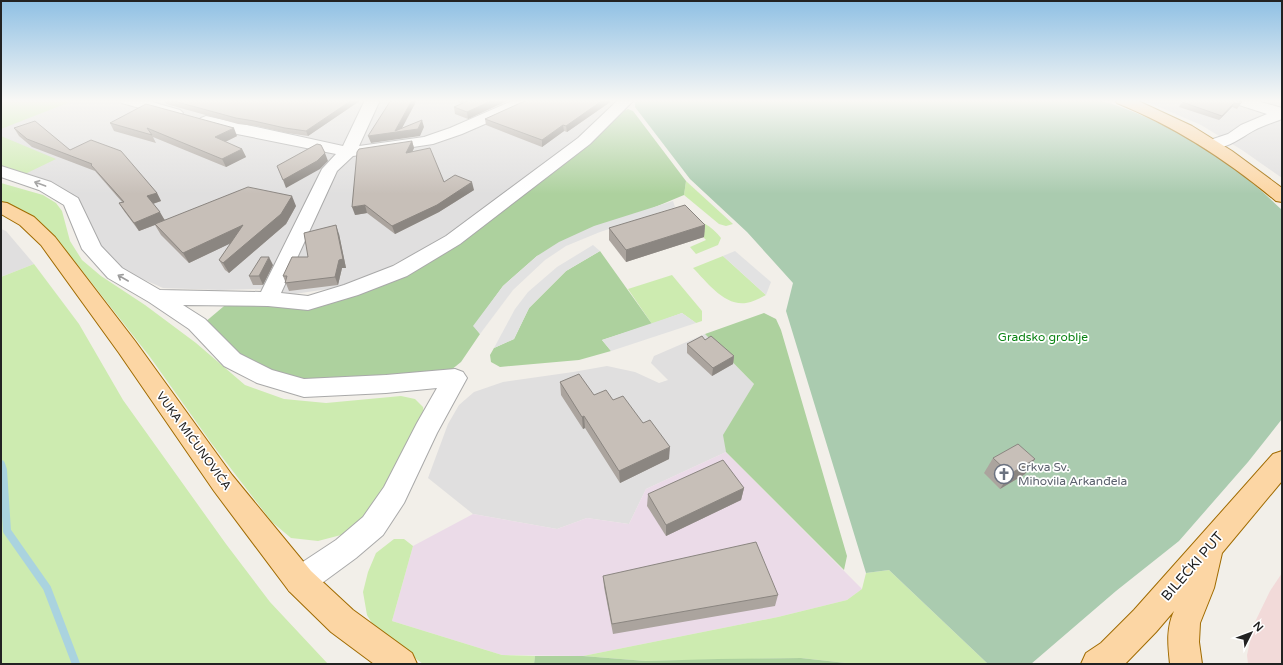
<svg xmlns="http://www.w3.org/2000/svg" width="1283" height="665" viewBox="0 0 1283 665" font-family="'Varela Round',sans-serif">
<rect width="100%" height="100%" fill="#f2efe9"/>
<g fill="#e0dfdf">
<path d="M1 100H623L566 150 450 234 373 276 342 287 294 294 259 289 220 290 163 288 122 270 96 247 86 216 1 167Z"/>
<path d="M1143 100H1282V178L1242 150 1201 125Z"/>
<path d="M1 229 6 231 34 264 1 277Z"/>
<path d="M705 334 754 384 724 435 726 452 646 489 629 524 587 518 557 529 473 514 428 478 448 424 459 405 474 392 503 382 573 372 607 366 635 372 659 383 668 380 651 363 654 356Z"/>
</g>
<path fill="#f2dad9" d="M1282 573V664H1248L1247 655 1254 624 1270 591Z"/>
<path fill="#ebdbe8" d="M726 452 862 589 847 600 778 617 583 656 502 655 392 621 413 546 473 514 557 529 587 518 629 524 646 489Z"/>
<g fill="#cdebb0">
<path d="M1 100H75L1 129Z"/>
<path d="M1 136 56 159 25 174 1 167Z"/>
<path d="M686 181 733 224 726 226 719 224 684 195Z"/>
<path d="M1 183 43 195 56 203 62 211 70 241 82 260 101 276 145 305 196 343 245 385 284 399 326 403 401 396 415 399 423 407 425 418 366 523 341 535 318 541 291 538 272 522 212 444 150 357 73 259 36 219 1 202Z"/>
<path d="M684 217C699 219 712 226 721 238L718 245 696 254 690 247 706 240Z"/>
<path d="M723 256 766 295C760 298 753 302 746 303 724 306 707 282 693 268Z"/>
<path d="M34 264 79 324 123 400 226 544 270 602 328 664H1V277Z"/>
<path d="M672 275 702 311V321L696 323 682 313 652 324 628 289Z"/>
<path d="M394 539H404L413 546 392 621 502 655 535 656 534 664H423L375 628 367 615 363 592 368 572 376 553Z"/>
<path d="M889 570 988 664H855L801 658 646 661 583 656 778 617 847 600 862 589 866 573Z"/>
</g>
<g fill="#add19e">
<path d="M628 109 633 111 686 181 684 195 537 256 503 286 474 326 480 334 461 362 446 374 307 383 271 373 238 357 204 323 230 301 307 308 401 272 621 112Z"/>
<path d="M600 251 652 324 602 340 611 351 579 360 500 367 491 362 490 355 494 348 514 339 529 308 566 271Z"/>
<path d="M764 313 776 319 781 330 847 556 844 570 726 452 723 435 754 384 705 334Z"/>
<path d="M535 656H583L646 661 718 659 801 658 855 664H534Z"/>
</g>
<path fill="#aacbaf" d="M638 100H1099C1150 115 1196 140 1238 172 1254 183 1268 197 1282 210V419L1248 462 1179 541 1116 591 1031 664H988L889 570 866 573 786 311 793 283 747 232 690 179 635 107V102Z"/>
<g fill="#e2e2e2">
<path d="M673 201 675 207 600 232 566 246 545 260 513 290 480 334 473 326 503 286 537 256 559 242 594 226Z"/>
<path d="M593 245 600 251 566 271 529 308 514 339 494 348 515 309 528 292 557 267Z"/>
<path d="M735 251 771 282 766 295 723 256Z"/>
<path d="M682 313 696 323 611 351 602 340Z"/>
</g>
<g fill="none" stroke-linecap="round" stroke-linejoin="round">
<path stroke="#aad3df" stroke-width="8" d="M1 464 3 470 7 531 47 588 76 664"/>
<g stroke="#a9a9a9" stroke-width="2">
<g id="street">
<path d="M120 100H145L180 110 183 113 180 116 175 118 122 103Z"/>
<path d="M365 100H380L359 146 424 137 450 128 514 100H535L533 103 462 134 433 144 353 156 337 171 281 293 308 296 344 285 393 266 446 236 578 138 618 100H634L590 144 460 244 407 276 358 295 308 310 268 306 183 305 205 319 240 354 272 370 304 379 386 375 455 369 463 372 467 378 437 433 404 503 383 535 356 558 311 591 300 595 289 591 285 581 289 571 336 540 363 517 384 487 417 423 437 388 386 393 304 397 257 383 224 366 189 329 149 302 108 278 82 249 64 205 39 190 1 177V166L51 182 78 198 101 246 122 268 160 290 261 292 322 169 336 154 237 134 201 124 198 121 201 118 206 116 343 146Z"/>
<path d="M1231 100H1254L1282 108V119C1272 123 1262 126 1253 131 1240 138 1224 152 1207 147L1205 144 1207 141 1228 134 1241 125 1267 114 1233 103Z"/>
</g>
</g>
<g stroke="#a06b00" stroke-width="2">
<g id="primary">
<path d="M1115 100H1136L1192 126 1232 151 1282 188V202L1276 201C1227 160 1176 127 1117 103Z"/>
<path d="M1 202 7 203 34 217 55 237 135 341 232 475 311 571 353 610 412 653 417 664H374L331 632 289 591 214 491 119 353 41 245 20 225 1 214Z"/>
<path d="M1282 451V481L1222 553 1214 588 1200 623 1199 642 1202 664H1170C1168 645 1166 629 1174 611L1156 632 1125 664H1081L1086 653 1101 643 1134 610 1273 454Z"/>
</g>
</g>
<use href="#street" fill="#fff" fill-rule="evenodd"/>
<use href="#primary" fill="#fcd6a4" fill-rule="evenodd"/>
</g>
<g fill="#aba49e">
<path d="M164 100H361L308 136 287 133 256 126 238 124 166 104Z"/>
<path d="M455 100H509L468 119 455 114 454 107 462 104Z"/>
<path d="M527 100H613L567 132 564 131 542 147 486 125 485 119Z"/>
<path d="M1182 102H1242L1237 109 1232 107 1219 120 1179 107Z"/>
<path d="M110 123 237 136 225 142 242 149 246 157 226 167 153 137 156 143 114 131Z"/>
<path d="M14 128 70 150 157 193 161 201 153 204 165 220 296 206 286 224 229 273 225 270 219 260 231 243 189 263 161 235 155 225 139 231 124 211 119 203 122 202 95 171 32 147 19 136Z"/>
<path d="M412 141 414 148 412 152 444 182 474 190 439 212 395 234 367 213 355 215Z"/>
<path d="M705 225 704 237 626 262 609 240V228Z"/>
<path d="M339 234 346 268H342L338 285 289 291 283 276Z"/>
<path d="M273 265 263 285H253L249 276Z"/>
<path d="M705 340 734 356 733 364 712 376 687 353V344Z"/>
<path d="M560 382 594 395 613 400 643 423 669 459 620 483 585 428 583 429 561 395Z"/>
<path d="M993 458 1025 474 1000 489 984 473Z"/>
<path d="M744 488 741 500 666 536 647 506 648 494Z"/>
<path d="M603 576 778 595 775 606 613 634 604 587Z"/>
</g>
<g fill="#8b8681">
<path d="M352 100H361L308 136 306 131Z"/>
<path d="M412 100H417L400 132 422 120 424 127 420 136 371 143 368 136 395 131Z"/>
<path d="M493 100H509L468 119 467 112Z"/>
<path d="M603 100H613L567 132 566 126Z"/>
<path d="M1234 103 1232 107 1219 120 1222 116Z"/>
<path d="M563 125 564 131 542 147V140Z"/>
<path d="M234 128 237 136 219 145 215 137Z"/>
<path d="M412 141 414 148 408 161 406 153Z"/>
<path d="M242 149 246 157 226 167 222 159Z"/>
<path d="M325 153 328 161 320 169 286 188 283 180Z"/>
<path d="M472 182 474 190 439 212 395 234 392 226Z"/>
<path d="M157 193 161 201 152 204 147 196Z"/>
<path d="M292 196 296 206 286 224 229 273 223 263Z"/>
<path d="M365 205 367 213 355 215 352 207Z"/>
<path d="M160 212 165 221 139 231 134 223Z"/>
<path d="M243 225 248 235 189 263 183 253Z"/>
<path d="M336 225 339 234 346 268H342L338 285 335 277Z"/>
<path d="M705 225 704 237 626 262V250Z"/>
<path d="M269 257 273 265 263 285 259 276Z"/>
<path d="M734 356 733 364 712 376 713 368Z"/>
<path d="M584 416 585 428 583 429 582 417Z"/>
<path d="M670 447 669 459 620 483 619 471Z"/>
<path d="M1035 459 1025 474 1000 489 1010 474Z"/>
<path d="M744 488 741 500 666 536V525Z"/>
</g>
<g fill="#c7bfb8" stroke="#8b8681">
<path d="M170 100H352L306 131 285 128 254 121 236 118Z"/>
<path d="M391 100H412L395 131 422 120 418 129 368 136Z"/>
<path d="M466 100H493L467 112 454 107 468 101Z"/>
<path d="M527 100H603L566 126 563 125 542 140 485 119Z"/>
<path d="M1183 100H1237L1242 102 1240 104 1234 103 1222 116 1182 102Z"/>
<path d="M146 104 234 128 215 137 242 149 222 159 147 128 152 135 110 123Z"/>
<path d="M35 121 70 150 91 140 121 151 157 193 147 196 160 212 134 223 119 203 124 202 91 165 92 164 27 139 14 128Z"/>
<path d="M412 141 406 153 430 148 444 182 455 175 472 182 437 205 392 226 365 205 352 207 357 152 359 149Z"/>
<path d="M317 144 321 145 325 153 317 161 283 180 277 166Z"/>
<path d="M248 187 292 196 281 214 223 263 219 260 243 225 183 253 155 224Z"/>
<path d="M685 205 705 225 626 250 609 228Z"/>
<path d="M336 225 343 259 339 260 335 277 285 283 287 276H283L292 257H308L304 233Z"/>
<path d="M261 257H269L259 276H249Z"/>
<path d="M702 336 705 340 711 336 734 356 713 368 687 344Z"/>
<path d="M579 374 594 395 606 390 613 400 623 396 643 423 650 420 670 447 619 471 584 416 582 417 560 382Z"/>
<path d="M1018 444 1035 459 1010 474 993 458Z"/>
<path d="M723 460 744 488 666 525 648 494Z"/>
<path d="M756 542 778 595 612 624 603 576Z"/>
</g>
<defs><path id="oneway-shaft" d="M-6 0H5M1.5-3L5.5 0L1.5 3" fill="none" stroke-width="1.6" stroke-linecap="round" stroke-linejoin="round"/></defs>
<g stroke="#9c9c9c">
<use href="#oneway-shaft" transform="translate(40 184) rotate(-160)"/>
<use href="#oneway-shaft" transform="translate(123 278) rotate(-150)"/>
</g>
<linearGradient id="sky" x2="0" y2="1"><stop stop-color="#8fc0e4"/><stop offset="0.52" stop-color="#f9f8f5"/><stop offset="1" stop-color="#f9f8f5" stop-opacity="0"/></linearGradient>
<rect width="1283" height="194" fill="url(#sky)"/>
<defs>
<g id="church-ring" transform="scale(1)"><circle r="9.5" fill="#fff" stroke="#6b7280" stroke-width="1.5"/><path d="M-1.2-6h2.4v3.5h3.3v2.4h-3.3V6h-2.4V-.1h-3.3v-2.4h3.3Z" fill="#6b7280"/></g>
</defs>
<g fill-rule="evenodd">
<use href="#church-ring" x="1004" y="474"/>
</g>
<g text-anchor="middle" stroke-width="3.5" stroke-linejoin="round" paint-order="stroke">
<g font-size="12" fill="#0c8416" stroke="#fff">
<text x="1043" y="341">Gradsko groblje</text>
</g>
<g font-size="12" fill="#222" stroke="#fff">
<text transform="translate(194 441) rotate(54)" y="4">VUKA MIĆUNOVIĆA</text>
</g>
<g font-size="12" fill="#5b616d" stroke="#fff" text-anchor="start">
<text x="1018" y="471">Crkva Sv.<tspan x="1018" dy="14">Mihovila Arkanđela</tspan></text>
</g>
<g font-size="14" fill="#222" stroke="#fff">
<text transform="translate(1192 566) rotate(-49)" y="5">BILEĆKI PUT</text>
</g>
</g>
<rect width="1283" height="665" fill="none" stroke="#222222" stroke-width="4"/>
<g transform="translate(1251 633) rotate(48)" stroke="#ffffff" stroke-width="3" paint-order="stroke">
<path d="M0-3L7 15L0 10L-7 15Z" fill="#222222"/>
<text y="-6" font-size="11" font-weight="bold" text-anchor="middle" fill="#222222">N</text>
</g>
</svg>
